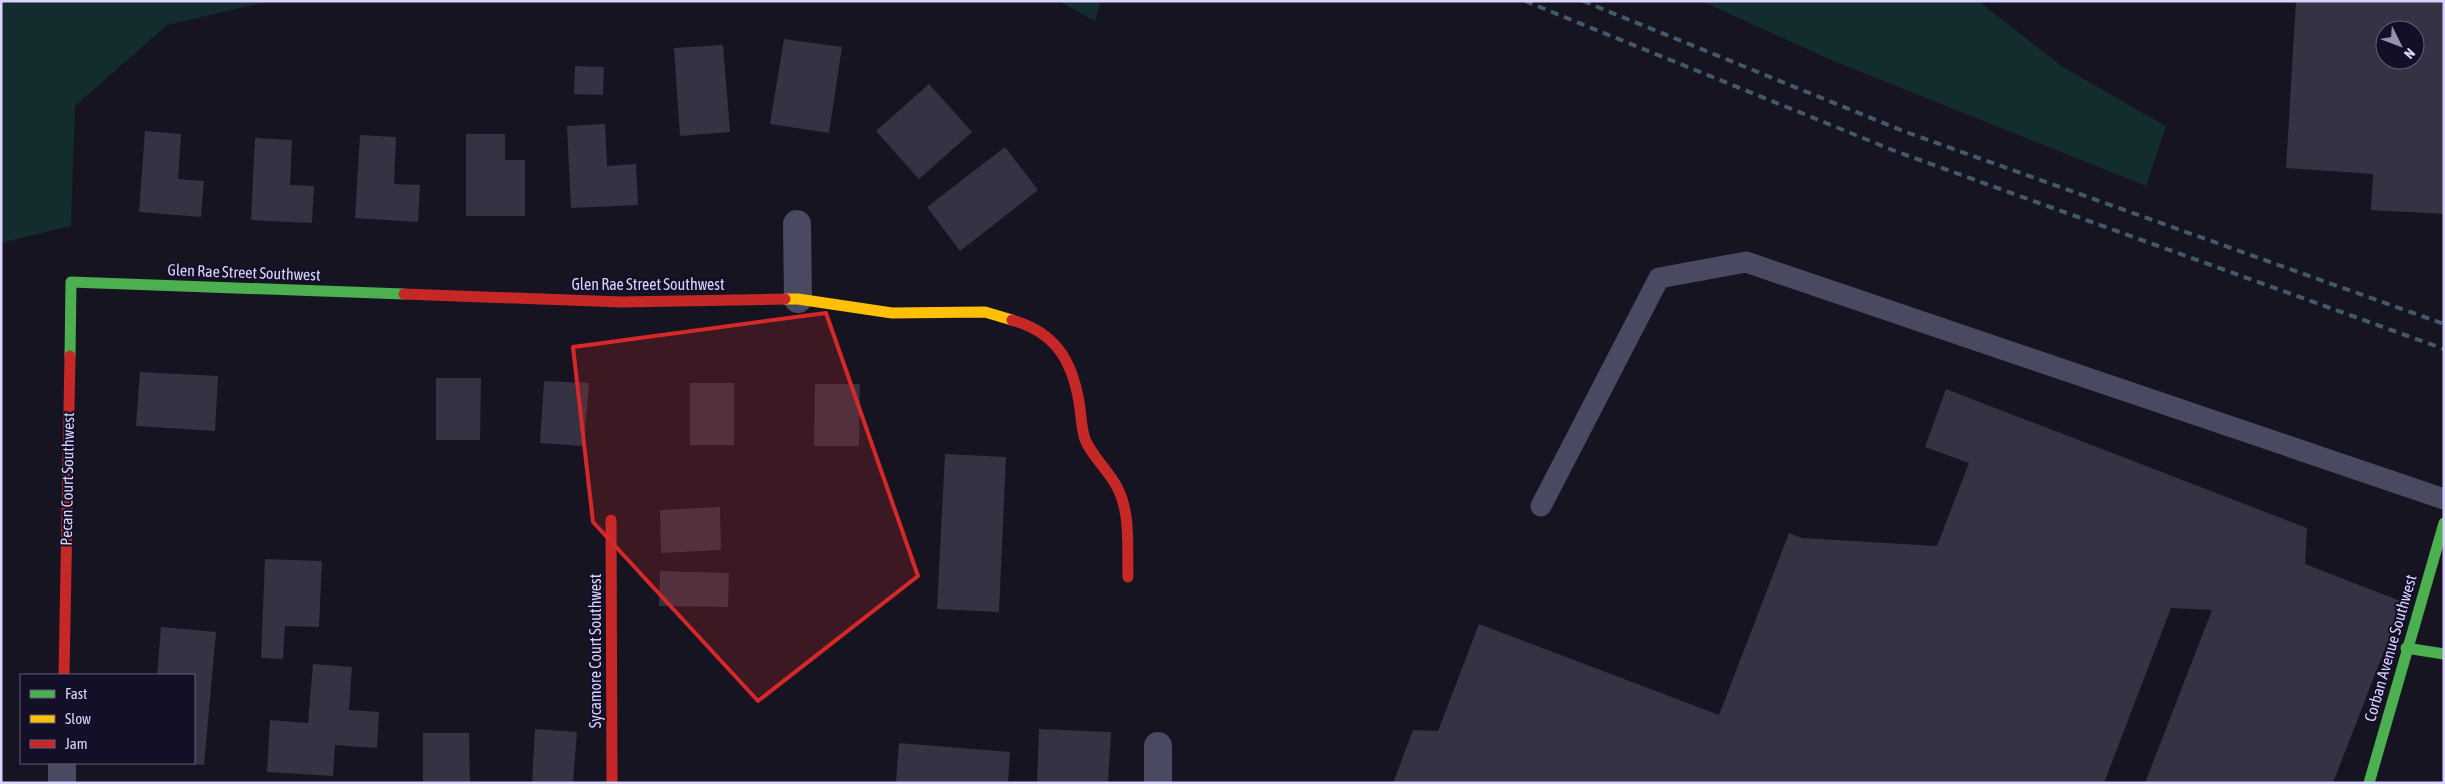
<svg xmlns="http://www.w3.org/2000/svg" width="2445" height="784" viewBox="0 0 2445 784" font-family="'Asap Condensed',sans-serif">
<rect width="100%" height="100%" fill="#161421"/>
<g fill="#132c2d">
<path d="M1 1H270L167 25 75 106 71 226 1 243Z"/>
<path d="M1058 1H1101L1095 21Z"/>
<path d="M1701 1H1978L2063 67 2166 126 2146 186 1831 60Z"/>
</g>
<g fill="#343243" fill-rule="evenodd">
<path d="M2296 1H2444V214L2371 210 2373 174 2286 168ZM2385 30H2415V60H2385Z"/>
<path d="M784 39 842 47 829 133 770 124Z"/>
<path d="M723 45 730 132 680 136 674 48Z"/>
<path d="M575 66 604 67 603 95 574 94Z"/>
<path d="M929 84 972 132 919 179 876 131Z"/>
<path d="M605 124 607 166 636 164 638 205 571 208 567 126Z"/>
<path d="M145 131 181 134 178 179 204 181 201 217 139 212Z"/>
<path d="M466 134H505V160H525V216H466Z"/>
<path d="M360 135 396 137 394 184 420 185 418 222 355 218Z"/>
<path d="M255 138 292 140 290 185 314 186 312 223 251 220Z"/>
<path d="M1005 147 1038 190 960 251 927 207Z"/>
<path d="M140 372 218 376 215 431 136 426Z"/>
<path d="M436 378H481L480 440H436Z"/>
<path d="M544 381 589 383 584 446 540 443Z"/>
<rect x="690" y="383" width="44" height="62"/>
<path d="M815 384H860L859 446H814Z"/>
<path d="M1946 389 2307 528 2305 564 2403 602 2333 783H2145L2212 610 2171 608 2104 783H1393L1413 730 1438 731 1479 624 1719 715 1789 533 1802 538 1937 546 1969 463 1925 447Z"/>
<path d="M945 454 1006 457 999 612 937 609Z"/>
<path d="M720 507 721 550 661 553 660 510Z"/>
<path d="M265 559 322 561 319 627 285 626 283 659 261 658Z"/>
<path d="M660 571 729 573 728 607 659 606Z"/>
<path d="M161 627 216 632 204 765 188 764 194 763V675H157Z"/>
<path d="M313 664 352 667 349 710 379 712 377 748 335 745 333 776 267 772 270 720 308 723Z"/>
<path d="M535 729 577 732 573 783H532Z"/>
<path d="M1039 729 1111 732 1108 783H1037Z"/>
<path d="M423 733H469L470 783H423Z"/>
<path d="M899 743 1010 752 1008 783H896Z"/>
</g>
<g fill="none" stroke-linecap="round" stroke-linejoin="round">
<path stroke="#4a4962" stroke-width="21" d="M1541 506 1659 278 1746 262 2444 499"/>
<g stroke="#4a4962" stroke-width="28">
<path d="M797 224 798 299"/>
<path d="M1158 746V783"/>
<path d="M62 783V763"/>
</g>
<g stroke="#4caf50" stroke-width="11">
<path d="M70 356 71 282 404 294"/>
<path d="M2406 648 2444 654"/>
<path d="M2369 783 2444 523"/>
</g>
<path stroke="#ffc107" stroke-width="11" d="M785 299H798L892 313 985 312 1012 320"/>
<g stroke="#c62828" stroke-width="11">
<path d="M404 294 622 302 785 299"/>
<path d="M1012 320C1055 332 1072 360 1079 402 1081 413 1081 425 1084 436 1088 452 1109 471 1117 487 1131 513 1127 548 1128 577"/>
<path d="M611 520 612 783"/>
<path d="M64 675 70 356"/>
</g>
<g stroke="#43596b" stroke-width="4" stroke-dasharray="8 6" stroke-linecap="butt">
<path d="M1525 1 1895 151 2444 349"/>
<path d="M1583 1 1903 131 2444 324"/>
</g>
</g>
<path fill="#d62828" fill-opacity="0.2" stroke="#d62828" stroke-width="4" stroke-linejoin="round" d="M826 313 918 576 758 701 593 522 573 347Z"/>
<g text-anchor="middle" stroke-width="4" stroke-linejoin="round" paint-order="stroke">
<g font-size="16" fill="#d9d4ff" stroke="#130f26">
<text transform="translate(244 272) rotate(2)" y="6">Glen Rae Street Southwest</text>
<text x="648" y="290">Glen Rae Street Southwest</text>
<text transform="translate(67 479) rotate(-89)" y="6">Pecan Court Southwest</text>
<text transform="translate(2390 648) rotate(-74)" y="6">Corban Avenue Southwest</text>
<text transform="translate(595 651) rotate(-90)" y="6">Sycamore Court Southwest</text>
</g>
</g>
<rect width="2445" height="784" fill="none" stroke="#d9d4ff" stroke-width="5"/>
<rect x="20" y="674" width="175" height="90" fill="#130f26" stroke="#625e7d"/>
<rect x="30" y="690" width="25" height="8" fill="#4caf50" stroke="#625e7d"/>
<text x="65" y="699" font-size="15" fill="#d9d4ff">Fast</text>
<rect x="30" y="715" width="25" height="8" fill="#ffc107" stroke="#625e7d"/>
<text x="65" y="724" font-size="15" fill="#d9d4ff">Slow</text>
<rect x="30" y="740" width="25" height="8" fill="#c62828" stroke="#625e7d"/>
<text x="65" y="749" font-size="15" fill="#d9d4ff">Jam</text>
<g transform="translate(2400 45) rotate(132)"><circle r="24" fill="#130f26" stroke="#625e7d"/>
<path d="M0-4L9 19L0 12L-9 19Z" fill="#9591b1"/>
<text y="-8" font-size="14" font-weight="bold" text-anchor="middle" fill="#d9d4ff">N</text>
</g>
</svg>
